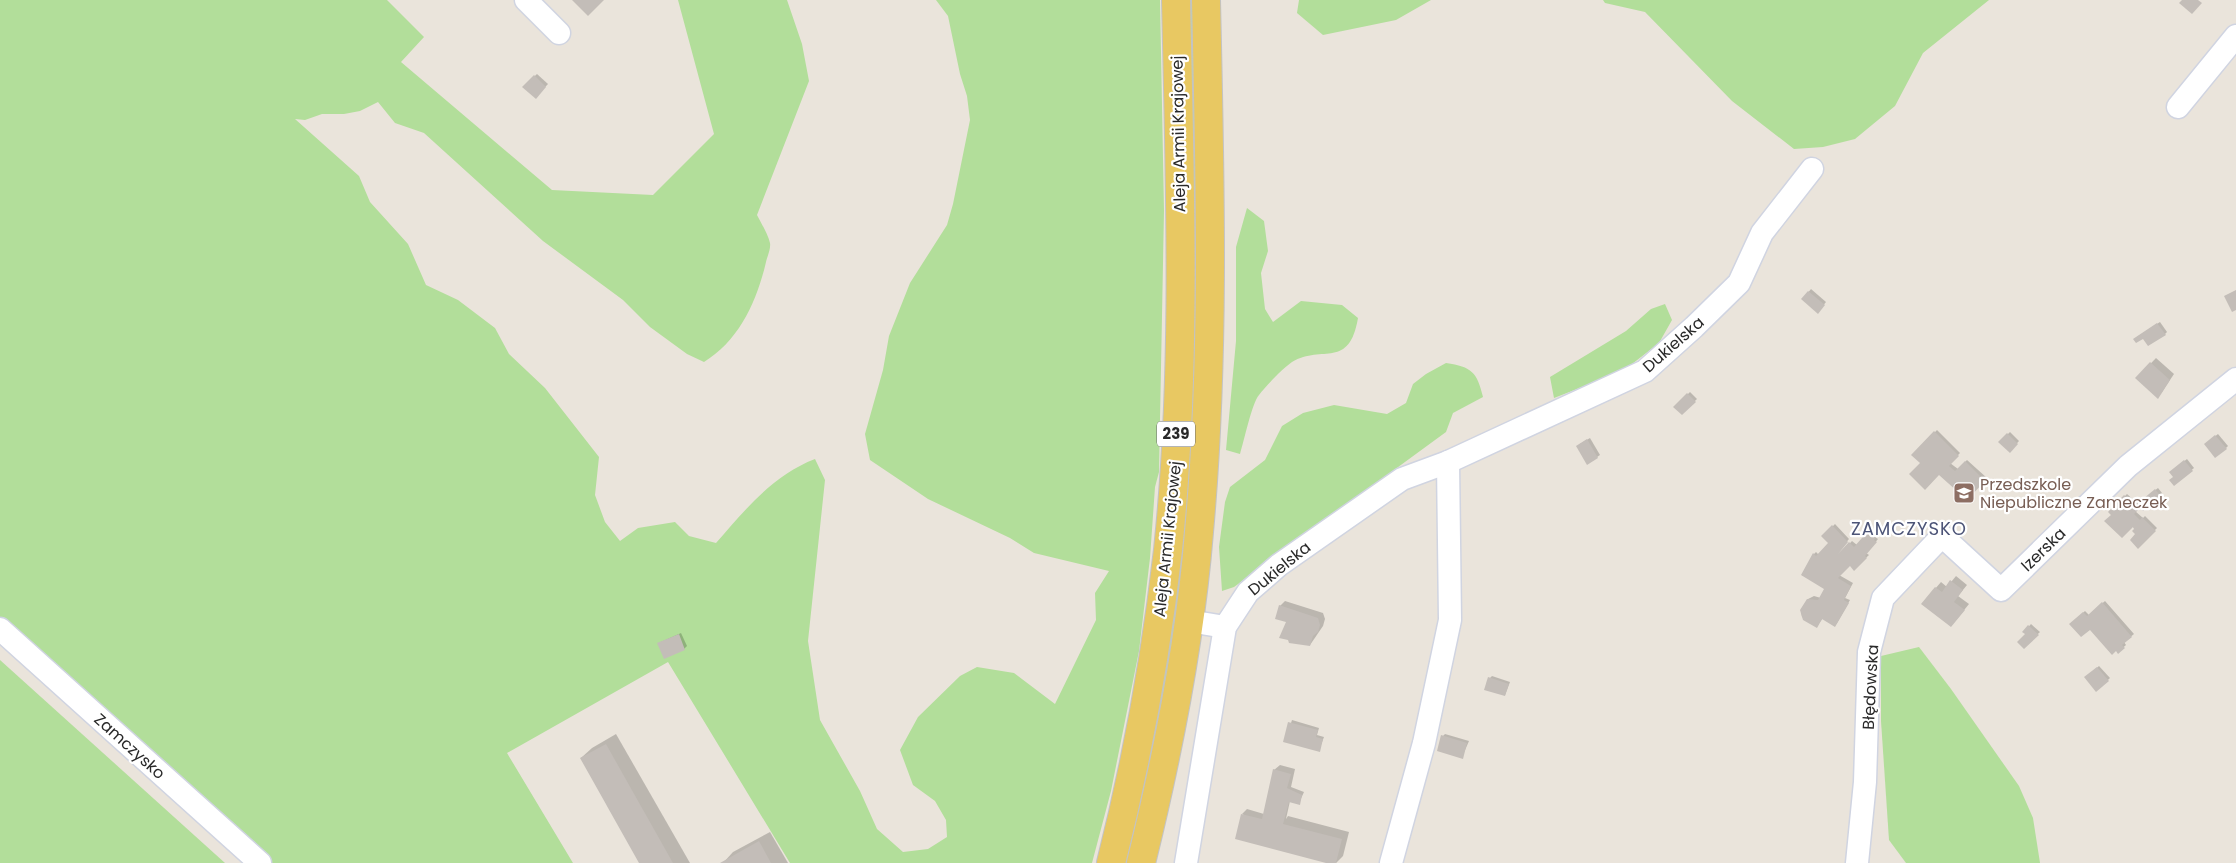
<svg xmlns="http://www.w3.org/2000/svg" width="2236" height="863" viewBox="0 0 2236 863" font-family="Poppins,sans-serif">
<rect width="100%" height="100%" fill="#eae4db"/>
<g fill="#b2de9a">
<path d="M0 0H387L424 37 401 62 552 190 653 195 714 134 678 0H787L802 44 809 81 757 215C761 223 768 234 770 243 771 249 767 257 766 262 757 301 739 341 704 362L687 354 650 327 623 300 543 241 424 133 395 123 378 102 360 111 344 114H322L305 120 295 119 359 176 370 202 408 244 426 285 458 300 495 328 509 354 545 388 599 457 595 495 605 522 620 541 638 528 675 522 689 536 716 543C745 510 773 475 815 459L825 480 808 641 820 720 860 791 877 829 903 852 928 849 947 837 946 820 935 801 913 785 900 750 918 717 960 676 977 667 1014 673 1055 704 1096 620 1095 593 1109 571 1034 553 1010 538 928 499 870 460 865 434 883 370 889 336 910 283 947 225 953 204 970 120 967 96 960 74 948 16 936 0H1160L1164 211 1159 472 1155 487 1150 558 1139 651 1111 791 1092 863H790L668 662 507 753 573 863H272L0 618Z"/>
<path d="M1184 0H1196L1200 228 1194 474 1171 677 1131 863H1120L1150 731Z"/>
<path d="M1299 0H1431L1396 20 1323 35 1297 13Z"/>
<path d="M1603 0H1989L1923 53 1895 106 1855 139 1823 147 1794 149 1732 101 1645 12 1605 3Z"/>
<path d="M1247 208 1264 221 1268 251 1261 273 1265 309 1273 322 1301 301 1342 305 1358 318C1349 370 1323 344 1292 362 1283 368 1266 386 1259 395 1252 403 1244 441 1240 454L1226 450 1236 341V247Z"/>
<path d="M1665 304 1672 320 1659 343 1623 371 1554 398 1550 377 1626 331 1651 309Z"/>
<path d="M1446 363C1472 367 1477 372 1483 397L1453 413 1446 432 1234 587 1222 591 1219 547 1225 502 1230 487 1265 460 1282 426 1303 413 1334 405 1387 414 1406 403 1413 384 1426 374Z"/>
<path d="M1919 647 1951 689 2019 786 2033 818 2040 863H1906L1889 840 1881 721V656Z"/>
<path d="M0 660 225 863H0Z"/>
</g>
<g fill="#0003">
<path d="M537 74 548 84 536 97 524 86Z"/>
<path d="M1811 289 1826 302 1818 312 1803 299Z"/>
<path d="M2160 322 2167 332 2165 334 2137 337Z"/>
<path d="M2156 358 2174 374 2162 392 2137 378Z"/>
<path d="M1690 392 1697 399 1682 413 1675 407Z"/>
<path d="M1937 430 1960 453 1950 463 1958 469 1967 460 1987 478 1967 498 1939 474 1921 463 1913 455Z"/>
<path d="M2010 432 2019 441 2010 451 2000 442Z"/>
<path d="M2218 434 2228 446 2226 448 2208 442Z"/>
<path d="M1590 438 1600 455 1588 463 1580 444Z"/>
<path d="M2187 459 2194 468 2174 484 2173 470Z"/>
<path d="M2158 488 2162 493 2143 509 2140 506 2135 511 2143 518 2145 516 2157 528 2138 547 2136 529 2109 512 2127 494 2138 504Z"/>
<path d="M1835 524 1849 539 1836 554 1838 556 1852 541 1857 545 1872 529 1878 534 1875 537 1878 539 1866 553 1869 555 1854 569 1850 564 1839 575 1853 583 1845 598 1850 600 1837 623 1835 625 1823 618 1817 626 1802 617 1801 611 1808 599 1814 596 1821 598 1826 588 1802 575 1814 554 1816 552 1819 555 1830 543 1823 536Z"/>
<path d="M1956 576 1967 585 1958 596 1969 604 1956 620 1923 603 1941 582 1947 587Z"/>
<path d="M1285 601 1323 613 1325 619 1323 626 1310 645 1280 606Z"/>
<path d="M2105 601 2134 634 2124 642 2126 645 2118 652 2090 628 2071 624 2085 611 2089 615Z"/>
<path d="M2031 624 2040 632 2024 647 2027 634 2024 632Z"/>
<path d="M681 633 687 646 684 649 661 642Z"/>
<path d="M2099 666 2110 678 2097 690 2086 677Z"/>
<path d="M1492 676 1510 682 1505 695 1490 678Z"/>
<path d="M1292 720 1319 728 1317 735 1324 737 1319 750 1285 741Z"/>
<path d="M616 734 690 863H640L581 758 592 748Z"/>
<path d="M1445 734 1469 741 1462 757 1443 736Z"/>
<path d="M1280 765 1295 769 1291 787 1304 792 1299 803 1290 801 1286 819 1288 816 1349 832 1343 856 1336 863H1332L1242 814 1247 809 1264 814 1274 770Z"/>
<path d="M770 832 788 863H723L733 852Z"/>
</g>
<g fill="#c3bdb8">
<path d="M572 0H604L588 16Z"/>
<path d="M2182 0H2198L2202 3 2192 14 2179 3Z"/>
<path d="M534 75 546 87 536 99 522 87Z"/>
<path d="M2236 290V310L2232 312 2224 296Z"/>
<path d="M1808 291 1825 305 1818 314 1801 299Z"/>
<path d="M2157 323 2166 335 2148 346 2143 339 2136 343 2133 339Z"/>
<path d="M2150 362 2170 380 2158 399 2135 378Z"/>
<path d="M1687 393 1696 402 1682 415 1673 407Z"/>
<path d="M1934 431 1959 456 1949 466 1955 471 1965 461 1985 481 1967 500 1939 475 1925 490 1909 474 1920 463 1911 455Z"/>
<path d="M2007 433 2018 444 2010 453 1998 442Z"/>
<path d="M2215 435 2227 449 2215 458 2204 444Z"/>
<path d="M1587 439 1598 458 1587 465 1576 446Z"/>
<path d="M2184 460 2193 471 2174 486 2169 480 2173 477 2169 472Z"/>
<path d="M2155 489 2161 496 2143 511 2137 504Z"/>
<path d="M2124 495 2139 509 2134 514 2140 520 2142 517 2156 531 2138 549 2130 540 2135 534 2132 531 2134 529 2133 527 2122 538 2104 521 2111 515 2108 512Z"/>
<path d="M1832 525 1848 542 1838 554 1849 542 1854 547 1869 530 1876 537 1874 540 1877 542 1865 556 1867 558 1854 571 1850 566 1838 578 1851 586 1844 600 1849 603 1835 627 1822 619 1817 628 1803 620 1800 610 1807 599 1818 600 1824 589 1801 575 1813 553 1816 556 1828 543 1821 536Z"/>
<path d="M1950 580 1963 590 1954 602 1965 610 1951 627 1921 604 1935 587 1942 592Z"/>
<path d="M2102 602 2132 637 2122 645 2125 648 2118 654 2116 651 2112 655 2090 630 2081 637 2069 624 2083 612 2087 616Z"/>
<path d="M1279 605 1318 618 1320 625 1318 632 1313 636 1310 646 1289 643 1288 640 1279 638 1286 622 1275 619Z"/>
<path d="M2028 625 2039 635 2024 649 2017 642 2025 634 2022 632Z"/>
<path d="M679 634 685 650 664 659 657 643Z"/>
<path d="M2097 667 2109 681 2096 692 2084 677Z"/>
<path d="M1488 677 1509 684 1505 696 1484 690Z"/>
<path d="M1288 722 1318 730 1316 737 1323 739 1320 752 1283 742Z"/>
<path d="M1441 735 1467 743 1463 759 1437 751Z"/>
<path d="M606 744 673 863H639L580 758Z"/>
<path d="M1273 769 1291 774 1287 788 1302 795 1300 805 1289 802 1283 824 1342 839 1336 863H1326L1235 839 1241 814 1262 819Z"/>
<path d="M759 841 771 863H720Z"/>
</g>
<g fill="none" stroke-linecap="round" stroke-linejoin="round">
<g stroke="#d0d4e1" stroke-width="25">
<g id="minor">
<path d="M526 0 559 33"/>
<path d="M2178 107 2236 36"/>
<path d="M1189 621 1225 627"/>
<path d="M0 629 260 863"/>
<path d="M1186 863 1225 627 1248 592 1279 565 1402 479 1448 462 1645 371 1694 327 1739 283 1762 233 1812 169"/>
<path d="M1391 863 1424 743 1450 620 1448 462"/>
<path d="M1857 863 1865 782 1869 652 1883 598 1942 536 2001 590 2128 466 2236 379"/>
</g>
</g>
<g stroke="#c3c3c3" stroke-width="30">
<g id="major">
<path d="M1111 863C1137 760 1156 656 1168 550 1187 367 1180 183 1176 0"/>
<path d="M1141 863C1168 754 1190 644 1199 532 1215 355 1210 177 1206 0"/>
</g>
</g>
<use href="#minor" stroke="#fff" stroke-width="22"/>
<use href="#major" stroke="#e8c862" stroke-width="28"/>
</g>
<defs>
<g id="school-square" transform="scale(1.125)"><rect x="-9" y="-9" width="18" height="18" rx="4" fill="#8d6e63" stroke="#fff"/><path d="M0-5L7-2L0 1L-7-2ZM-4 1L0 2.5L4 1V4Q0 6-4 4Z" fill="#fff"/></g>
</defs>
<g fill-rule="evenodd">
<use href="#school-square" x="1964" y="493"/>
</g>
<g text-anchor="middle" stroke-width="4.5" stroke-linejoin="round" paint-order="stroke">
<rect fill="#fff" stroke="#696969" stroke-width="1" x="1157" y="421.5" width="38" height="25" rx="4"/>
<g font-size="15" font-weight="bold" fill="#292929">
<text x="1176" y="439">239</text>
</g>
<g font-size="16" fill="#292929" stroke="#fff">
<text transform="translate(1178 134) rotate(-91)" y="6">Aleja Armii Krajowej</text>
<text transform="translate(1673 344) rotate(-41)" y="6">Dukielska</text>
<text transform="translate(1167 539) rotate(-84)" y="6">Aleja Armii Krajowej</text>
<text transform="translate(2043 549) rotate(-44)" y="6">Izerska</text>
<text transform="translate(1279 568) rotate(-39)" y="6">Dukielska</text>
<text transform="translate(1870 687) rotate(-87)" y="6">Błędowska</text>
<text transform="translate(130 746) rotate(42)" y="6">Zamczysko</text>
</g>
<g font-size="16" fill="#785e54" stroke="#fff" text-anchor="start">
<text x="1980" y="490">Przedszkole<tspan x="1980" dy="18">Niepubliczne Zameczek</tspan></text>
</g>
<g font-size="18" letter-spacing="1" fill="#4c5477" stroke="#fff">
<text x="1909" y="535">ZAMCZYSKO</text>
</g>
</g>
</svg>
